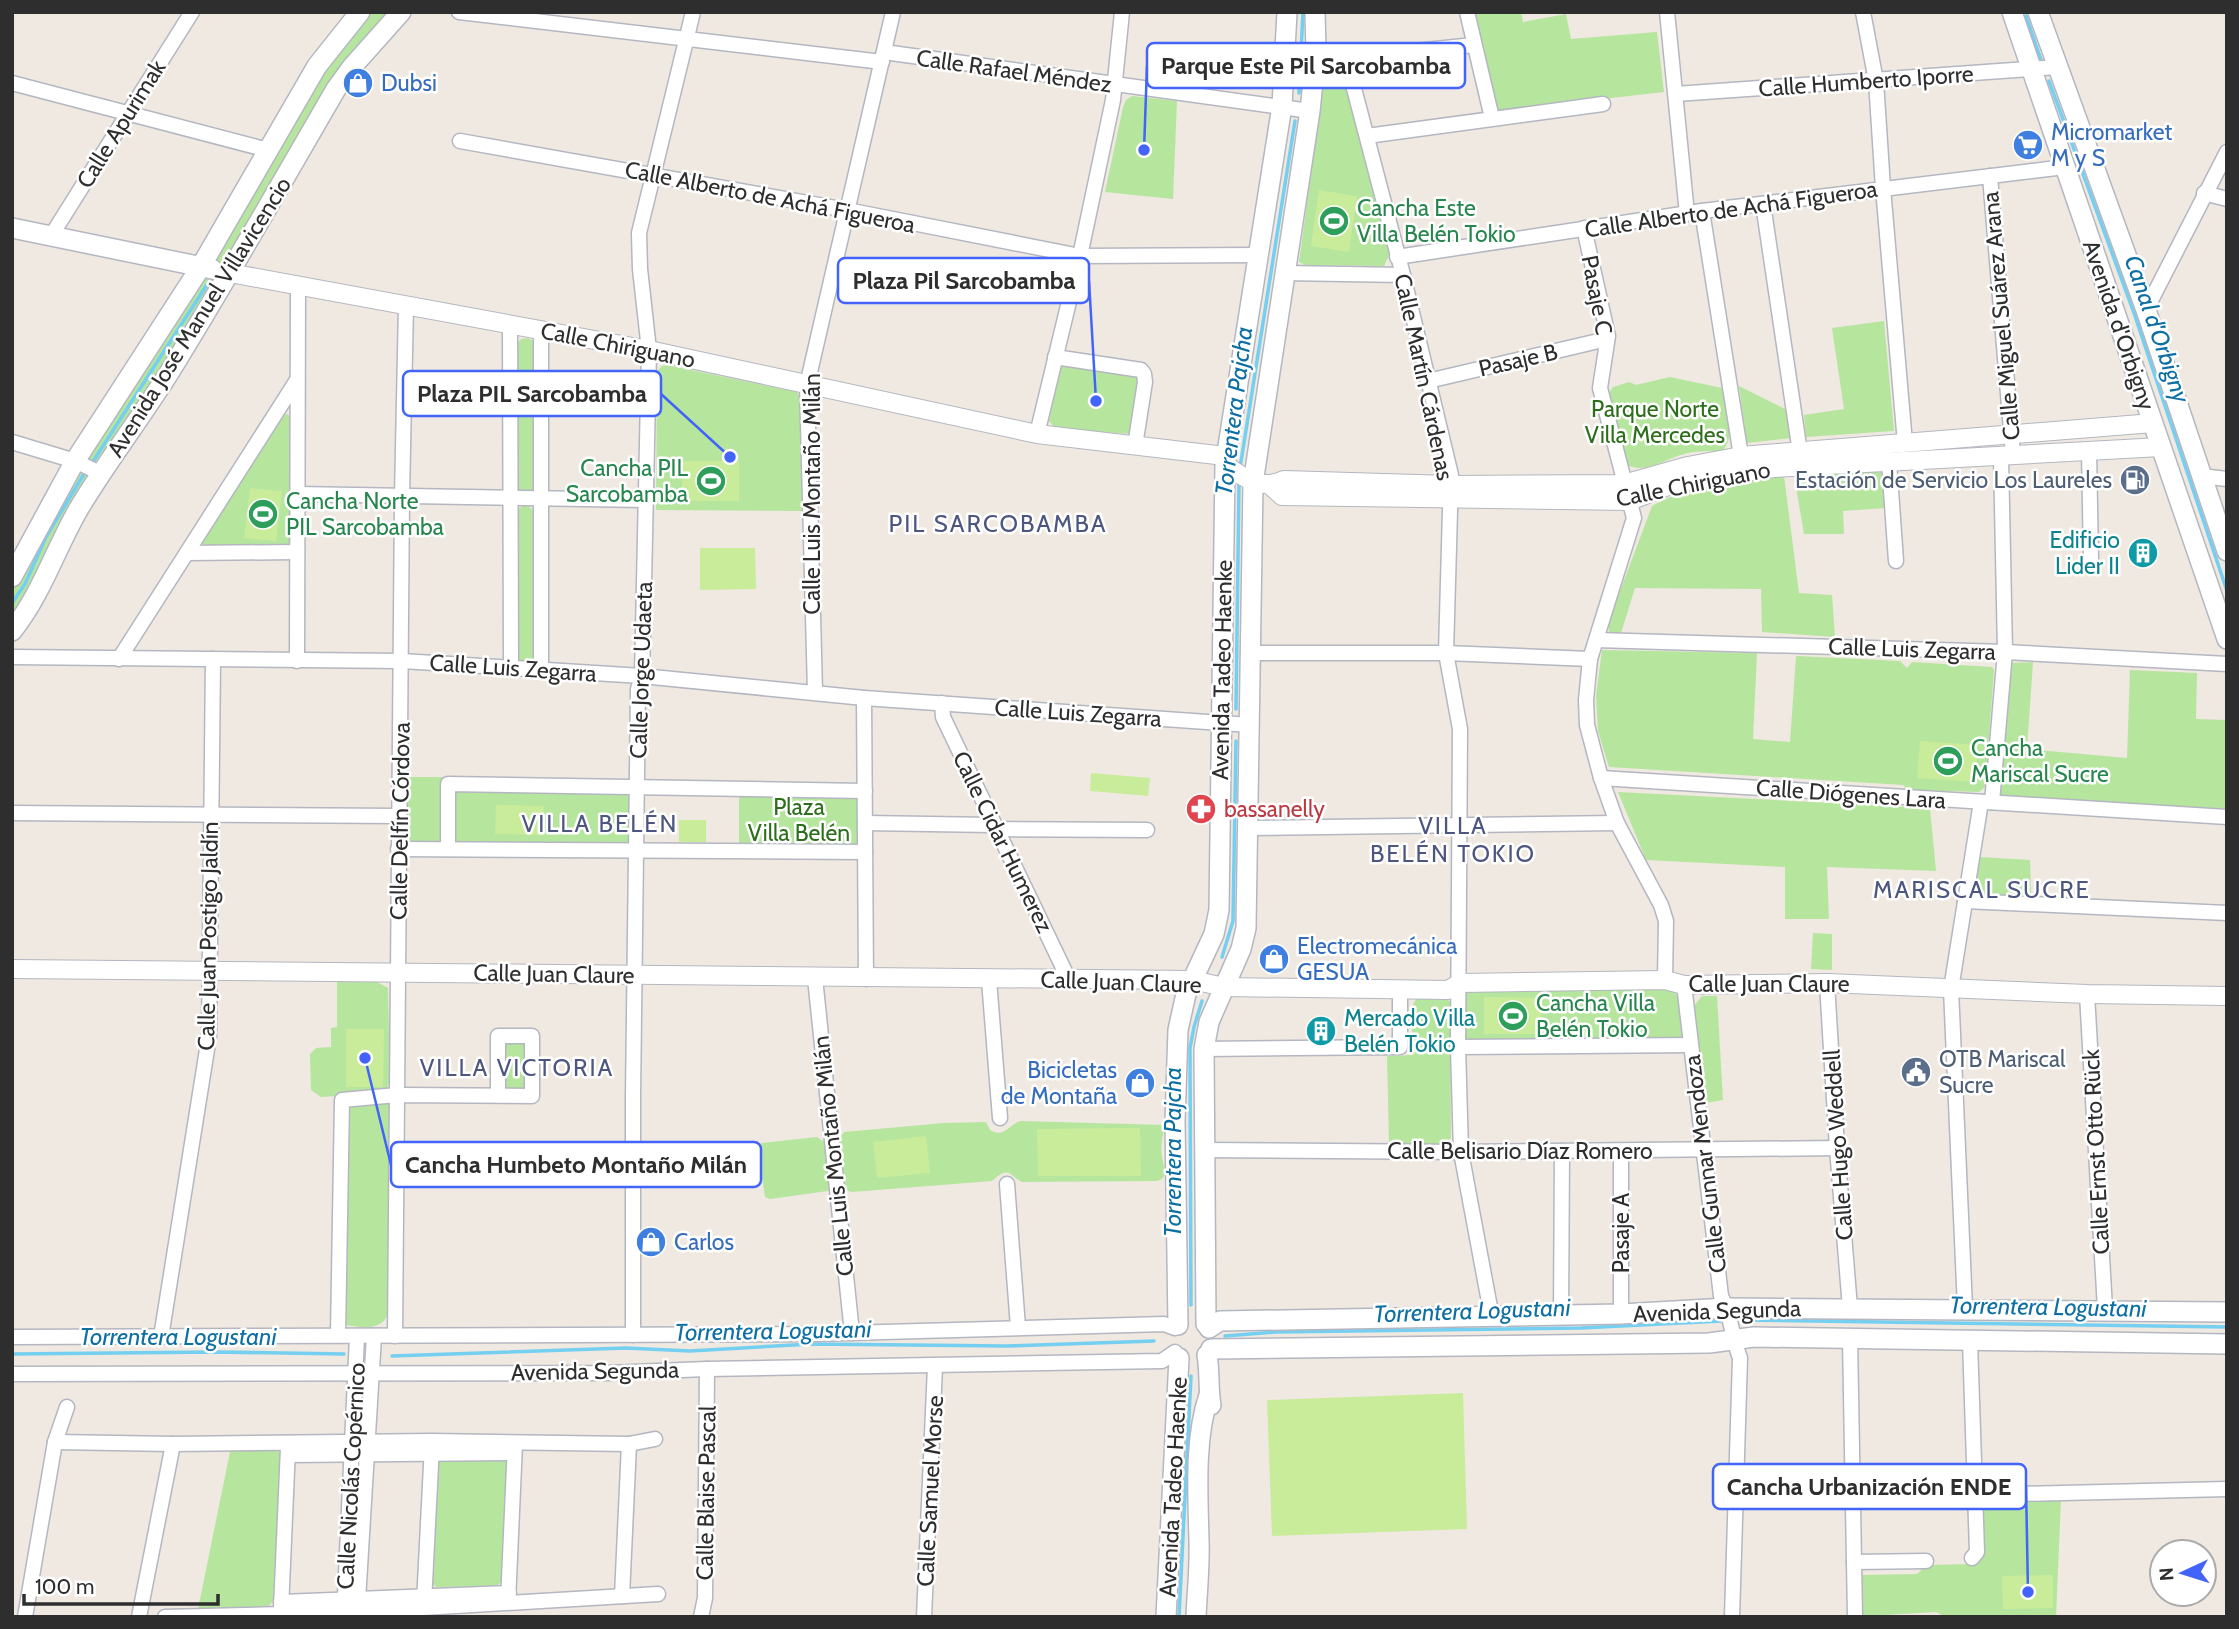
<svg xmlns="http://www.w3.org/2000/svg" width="2239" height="1629" viewBox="0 0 2239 1629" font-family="Cabin,sans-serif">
<rect width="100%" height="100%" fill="#efe9e1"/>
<g fill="#b6e59e">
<path d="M372 12H392L228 265 211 262 326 64Z"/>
<path d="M1473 12H1521L1523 22 1566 14 1571 39 1657 32 1664 92 1497 111Z"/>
<path d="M1329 63 1342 66 1388 249 1389 255 1384 266 1305 265 1299 262 1326 65Z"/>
<path d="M1132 96 1177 101 1173 199 1105 192 1123 107 1126 100Z"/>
<path d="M204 278H210L216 283 99 466 84 460Z"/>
<path d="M1884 321 1894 431 1806 437 1804 415 1844 409 1832 328Z"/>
<path d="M527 338 534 341 535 487 529 493 521 492 517 489V344L521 339Z"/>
<path d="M1064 364 1140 376 1131 434 1056 429 1049 421 1061 367Z"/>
<path d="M667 365 797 392 802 403 804 511 656 510 657 371 662 366Z"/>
<path d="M1670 377 1722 388C1726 408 1738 435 1722 451 1711 451 1699 451 1688 453 1667 457 1642 478 1623 462L1608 395 1613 387 1629 382 1636 385Z"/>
<path d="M1739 386 1787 410 1791 438 1747 443Z"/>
<path d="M288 414 291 420 289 546H208L202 544 282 415Z"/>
<path d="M82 469 92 475 12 618V589L42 529Z"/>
<path d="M1881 471 1886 508 1843 511 1844 534H1804L1794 476Z"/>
<path d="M1784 476 1799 593 1832 595 1835 637 1762 632 1761 589 1635 588 1621 633 1609 632 1608 623 1652 506C1692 483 1738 480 1784 476Z"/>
<path d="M526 505 532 509 535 516 534 657 531 663 521 666 513 657 517 509Z"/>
<path d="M1602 650 1757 653 1753 739 1790 742 1796 656 1900 661 1907 668 1912 662 1992 667 1994 670 1985 787 1979 792 1912 790 1906 788 1903 785 1609 767 1598 731 1596 696Z"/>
<path d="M2033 662 2027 749 2127 758 2130 670 2197 673 2196 719 2227 720V809L1999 796 2011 663Z"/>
<path d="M407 777H443L441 843 407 842Z"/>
<path d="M456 790 629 793V841L628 844 455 843 454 792Z"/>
<path d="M1618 792 1930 808 1936 871 1827 867 1829 919H1785V867L1646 860Z"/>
<path d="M739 793 857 798 858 842 855 845 739 848Z"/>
<path d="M1979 857 2030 860 2031 897 1971 894Z"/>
<path d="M1813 933 1832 934V970L1811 969Z"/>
<path d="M337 982H377L388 988 390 1078 387 1089 382 1093 321 1097 311 1090 310 1054 316 1048 331 1047V1028L337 1027Z"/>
<path d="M1472 986 1673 990 1679 999 1684 1035 1675 1040 1467 1041 1464 1038 1466 995 1467 989Z"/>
<path d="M1702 996H1717L1723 1100 1705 1103 1693 1007Z"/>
<path d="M1417 998H1446L1450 1002 1451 1138 1442 1145 1389 1144 1387 1056 1412 1055V1006Z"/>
<path d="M508 1041 526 1043 528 1089 508 1092 504 1088 505 1043Z"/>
<path d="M389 1102 388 1314C381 1331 362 1328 346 1325L343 1320 348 1104Z"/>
<path d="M1021 1121 1165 1125C1160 1148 1160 1152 1166 1173L1162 1179 1157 1181 1022 1182C1009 1175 1009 1165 992 1181L852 1192 845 1190 843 1187 838 1141 844 1132 944 1123 986 1122 990 1130C1005 1139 1008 1124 1021 1121Z"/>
<path d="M817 1137 827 1144 831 1186 828 1191 770 1199 765 1197 758 1150 761 1143Z"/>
<path d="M231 1447H276L281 1455 273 1601 267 1608 198 1609Z"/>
<path d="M504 1459 509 1469 503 1581 496 1586 436 1587 431 1582 438 1462 440 1460Z"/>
<path d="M2061 1499 2056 1617H1944L1937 1612 1866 1616 1861 1614 1860 1577 1863 1575 1917 1574 1927 1565 1972 1564 1983 1552 1982 1508 1987 1502Z"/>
</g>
<g fill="#c9ec9a">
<path d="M1319 190 1357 196 1349 252 1311 246Z"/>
<rect x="682" y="461" width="57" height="40"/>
<path d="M250 488 282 491 276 541 244 538Z"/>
<path d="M700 548H755L756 589 700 590Z"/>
<path d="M1920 741 1978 745 1975 782 1917 778Z"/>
<path d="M1091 773 1150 778 1148 796 1090 791Z"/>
<path d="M496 805 544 806 543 835 495 834Z"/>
<rect x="679" y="820" width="27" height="22"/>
<path d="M1484 997 1541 998V1034H1484Z"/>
<path d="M346 1029H384L383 1087H346Z"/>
<path d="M1140 1128 1141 1176H1038L1037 1129Z"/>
<path d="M926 1136 930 1173 877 1178 873 1142Z"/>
<path d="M1463 1393 1467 1529 1272 1536 1267 1400Z"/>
<path d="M2053 1575V1608L2003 1609 2002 1576Z"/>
</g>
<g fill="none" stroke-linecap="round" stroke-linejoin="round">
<g stroke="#75cff0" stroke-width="3.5">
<path d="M2026 16 2041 60"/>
<path d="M2049 81 2134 313 2227 591"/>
<path d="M1299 93 1303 12"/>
<path d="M94 460 208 283"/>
<path d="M1240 468 1295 121"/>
<path d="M12 603 25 584 46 537 84 474"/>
<path d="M1236 709 1239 483"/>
<path d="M1222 957 1233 921 1236 741"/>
<path d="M1191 1305 1190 1048 1194 1027 1202 1001"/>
<path d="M1743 1320 2227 1327"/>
<path d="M1225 1336 1276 1332 1581 1328 1721 1321"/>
<path d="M12 1354 216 1352 344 1354"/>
<path d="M392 1356 626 1348 690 1351 811 1344 1007 1346 1154 1341"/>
<path d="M1179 1617 1191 1376"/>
</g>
<g stroke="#b4b7c1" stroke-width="17">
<g id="minor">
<path d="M459 12 882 62"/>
<path d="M1467 12 1492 118"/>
<path d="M1667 12 1687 214"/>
<path d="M1863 12 1876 81 1883 188 1905 443"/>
<path d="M884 52 1310 111"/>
<path d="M1316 52 1346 58 1403 275 1451 475 1446 653 1460 729 1458 1047 1461 1152 1492 1318"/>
<path d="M1346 58 1474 45"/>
<path d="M12 83 268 150"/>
<path d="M1676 94 2057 67"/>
<path d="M1367 136 1603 104"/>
<path d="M460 141 847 210 1080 256 1257 255"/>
<path d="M1990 176 2013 455"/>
<path d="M2204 193 2227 199"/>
<path d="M1763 204 1801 459"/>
<path d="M1702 211 1741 456"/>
<path d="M1584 228 1608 336 1600 388 1634 518 1590 659 1586 700 1587 725 1601 778 1617 823 1661 905 1666 921 1665 980"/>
<path d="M51 236 192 12"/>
<path d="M1397 257 1702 211 2065 167"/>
<path d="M1284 273 1403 275"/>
<path d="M2146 310 2227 152"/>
<path d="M510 324 511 668"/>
<path d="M1055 357 1141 370 1144 374 1145 382 1135 446"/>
<path d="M1428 381 1607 339"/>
<path d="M1037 434 1080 256 1113 100 1122 12"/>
<path d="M12 442 75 461 102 474"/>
<path d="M2089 451 2091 560"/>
<path d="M1889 462 1896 561"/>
<path d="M2201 476 2227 479"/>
<path d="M297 494 645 500"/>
<path d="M187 553 297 552"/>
<path d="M1596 640 2005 652 2227 664"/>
<path d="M1250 653H1446L1590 659"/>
<path d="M12 657 402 661 642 676 864 698 1250 725"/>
<path d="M119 659 297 380"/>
<path d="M297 661 298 287"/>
<path d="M541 669V330"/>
<path d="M815 692 807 385 893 12"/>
<path d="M864 698 866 979"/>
<path d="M942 703 943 717 1069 980"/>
<path d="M1601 778 2227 817"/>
<path d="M1992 802 2005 652 2001 457"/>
<path d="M12 813 399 816"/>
<path d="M865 823 993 825"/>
<path d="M1248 828 1617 823"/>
<path d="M995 829 1147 830"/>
<path d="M398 849 865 852"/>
<path d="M448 849V784L865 791"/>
<path d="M1965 901 2227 913"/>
<path d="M815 978 852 1333"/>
<path d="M989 980 1000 1118"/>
<path d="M1827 983 1837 1148 1850 1308"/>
<path d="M1684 985 1721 1296C1731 1315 1732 1337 1740 1358L1732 1617"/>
<path d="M2087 994 2105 1309"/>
<path d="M1458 1047 1691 1045"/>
<path d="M1204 1049 1400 1047V989"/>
<path d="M1203 1150 1461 1152 1837 1148"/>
<path d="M1007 1184 1018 1327"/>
<path d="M1965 1308 1951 989 1981 802"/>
<path d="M1621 1314V1151"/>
<path d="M1561 1315 1562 1151"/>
<path d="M338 1335 342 1100 397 1095 532 1096V1036H498V1096"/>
<path d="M633 1335V1097L638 689 642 676 649 350 640 269 639 233 693 12"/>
<path d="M395 1336 402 496 406 305"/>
<path d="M12 1337 813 1334 1164 1324 1175 1328"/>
<path d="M161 1337 209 1037 213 659"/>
<path d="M1850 1338 1855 1617"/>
<path d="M1970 1341 1977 1552 1972 1558"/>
<path d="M12 1374 607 1373 707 1369 1162 1361 1175 1352"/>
<path d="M55 1442 173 1444 432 1441 629 1444 655 1439"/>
<path d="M288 1455 514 1453"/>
<path d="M1975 1495 2227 1489"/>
<path d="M1854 1562 1926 1561"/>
<path d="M622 1596 629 1444"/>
<path d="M281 1602 509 1593"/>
<path d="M508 1602 515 1444"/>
<path d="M424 1603 432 1445"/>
<path d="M281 1609 288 1448"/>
<path d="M25 1617 55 1442 67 1407"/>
<path d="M139 1617 173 1444"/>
<path d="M165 1617 357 1612 658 1594"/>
<path d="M344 1617 357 1336"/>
<path d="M357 1617 374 1336"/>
<path d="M701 1617 705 1598 707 1369"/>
<path d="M924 1617 935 1366"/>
</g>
</g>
<g stroke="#b4b7c1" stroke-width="20">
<g id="tertiary">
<path d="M230 273 649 350 1037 434 1225 456"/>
<path d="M1225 465C1246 478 1259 491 1284 480L1450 485 1624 484 1688 466 1741 456 2153 423"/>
<path d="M1271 486 1282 496 1630 501 1673 484 1714 476 1774 468 2161 447"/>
<path d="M12 969 1192 980 1224 987 1448 990 1460 983 1665 980 1684 985 1827 983 2087 994 2227 996"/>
</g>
</g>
<g stroke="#b4b7c1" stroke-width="22">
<g id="secondary">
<path d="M2012 12 2227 639"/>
<path d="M2038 12 2146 310 2227 551"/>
<path d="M12 228 212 269"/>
<path d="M12 577 75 461 200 268 317 66 360 12"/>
<path d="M12 631C41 595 55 550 78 510 106 463 140 419 169 373 227 279 281 184 336 89L352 67 401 12"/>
<path d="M1206 1324 1204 1049 1209 1022 1241 949 1246 928 1253 483 1310 111 1316 52 1315 12"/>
<path d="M1178 1325 1175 1121 1178 1030 1186 994 1214 934 1219 910 1225 465 1282 106 1287 12"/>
<path d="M1209 1328 1220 1321 1621 1314 1727 1308 2227 1312"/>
<path d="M1211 1349 1709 1343 1754 1337 2227 1344"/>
<path d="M1207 1355C1210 1372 1208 1389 1211 1405"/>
<path d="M1166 1617 1179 1358"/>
<path d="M1196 1617C1197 1592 1200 1566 1199 1541 1198 1495 1194 1439 1209 1395"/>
</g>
</g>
<use href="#minor" stroke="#fff" stroke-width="14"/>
<use href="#tertiary" stroke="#fff" stroke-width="18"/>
<use href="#secondary" stroke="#fff" stroke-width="19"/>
</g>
<defs>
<g id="shop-disc" transform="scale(1.575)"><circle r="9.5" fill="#3f7fe0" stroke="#fff"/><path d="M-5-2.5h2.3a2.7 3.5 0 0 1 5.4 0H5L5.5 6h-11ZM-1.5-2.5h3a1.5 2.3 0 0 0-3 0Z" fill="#fff"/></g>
<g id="supermarket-disc" transform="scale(1.575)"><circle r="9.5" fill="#3f7fe0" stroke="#fff"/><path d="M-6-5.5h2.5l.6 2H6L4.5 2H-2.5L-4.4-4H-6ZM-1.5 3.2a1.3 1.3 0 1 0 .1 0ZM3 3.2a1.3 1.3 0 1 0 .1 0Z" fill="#fff"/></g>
<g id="stadium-disc" transform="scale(1.575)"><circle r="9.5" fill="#2e9e5b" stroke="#fff"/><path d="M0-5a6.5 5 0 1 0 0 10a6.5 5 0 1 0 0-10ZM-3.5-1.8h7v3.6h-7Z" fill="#fff"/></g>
<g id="fuel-disc" transform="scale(1.575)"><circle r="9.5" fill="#5c6f8a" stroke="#fff"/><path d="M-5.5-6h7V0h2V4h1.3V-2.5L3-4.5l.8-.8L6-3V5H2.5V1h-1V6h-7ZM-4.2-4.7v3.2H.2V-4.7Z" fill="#fff"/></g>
<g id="building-disc" transform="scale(1.575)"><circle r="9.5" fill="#0f9aa8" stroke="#fff"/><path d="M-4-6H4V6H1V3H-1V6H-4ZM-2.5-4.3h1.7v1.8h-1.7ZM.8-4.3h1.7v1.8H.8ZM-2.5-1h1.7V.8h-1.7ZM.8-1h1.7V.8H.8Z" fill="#fff"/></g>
<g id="pharmacy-disc" transform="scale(1.575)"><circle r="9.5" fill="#e0444e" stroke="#fff"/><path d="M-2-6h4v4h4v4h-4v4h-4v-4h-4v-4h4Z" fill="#fff"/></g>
<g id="civic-disc" transform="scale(1.575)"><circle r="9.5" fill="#5c6f8a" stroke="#fff"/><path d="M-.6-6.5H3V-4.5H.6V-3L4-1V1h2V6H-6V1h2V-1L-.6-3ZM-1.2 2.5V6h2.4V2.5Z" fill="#fff"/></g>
</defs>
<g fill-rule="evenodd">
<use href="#shop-disc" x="358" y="83"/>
<use href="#supermarket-disc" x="2028" y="145"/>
<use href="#stadium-disc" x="1334" y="221"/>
<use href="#fuel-disc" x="2135" y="480"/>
<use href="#stadium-disc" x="711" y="481"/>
<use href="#stadium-disc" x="263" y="514"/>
<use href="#building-disc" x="2143" y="553"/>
<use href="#stadium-disc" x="1948" y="761"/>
<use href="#pharmacy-disc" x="1201" y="809"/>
<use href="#shop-disc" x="1274" y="959"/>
<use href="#stadium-disc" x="1513" y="1016"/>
<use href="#building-disc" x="1321" y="1031"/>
<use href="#civic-disc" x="1916" y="1072"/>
<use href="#shop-disc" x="1140" y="1083"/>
<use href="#shop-disc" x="651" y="1242"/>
</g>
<g text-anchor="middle" stroke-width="5" stroke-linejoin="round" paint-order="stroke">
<g font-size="23" fill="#2e2e2e" stroke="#fff">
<text transform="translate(1014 71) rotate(8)" y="8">Calle Rafael Méndez</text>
<text transform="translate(1866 81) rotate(-4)" y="8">Calle Humberto Iporre</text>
<text transform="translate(121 124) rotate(-58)" y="8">Calle Apurimak</text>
<text transform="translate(770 197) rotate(11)" y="8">Calle Alberto de Achá Figueroa</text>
<text transform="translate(1731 209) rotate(-8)" y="8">Calle Alberto de Achá Figueroa</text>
<text transform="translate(1597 295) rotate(79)" y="8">Pasaje C</text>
<text transform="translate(2001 316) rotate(-95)" y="8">Calle Miguel Suárez Arana</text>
<text transform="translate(199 317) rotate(-58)" y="8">Avenida José Manuel Villavicencio</text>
<text transform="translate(2119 325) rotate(71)" y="8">Avenida d'Orbigny</text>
<text transform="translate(618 345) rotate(11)" y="8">Calle Chiriguano</text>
<text transform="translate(1518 360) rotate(-13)" y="8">Pasaje B</text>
<text transform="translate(1424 377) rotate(78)" y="8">Calle Martín Cárdenas</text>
<text transform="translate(1693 484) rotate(-11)" y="8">Calle Chiriguano</text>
<text transform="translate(812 494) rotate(-90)" y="8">Calle Luis Montaño Milán</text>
<text transform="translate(1912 649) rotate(2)" y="8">Calle Luis Zegarra</text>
<text transform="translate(513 668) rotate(4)" y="8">Calle Luis Zegarra</text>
<text transform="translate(641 670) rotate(-88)" y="8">Calle Jorge Udaeta</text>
<text transform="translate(1222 670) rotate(-89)" y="8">Avenida Tadeo Haenke</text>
<text transform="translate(1078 713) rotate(4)" y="8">Calle Luis Zegarra</text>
<text transform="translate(1851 794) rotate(4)" y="8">Calle Diógenes Lara</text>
<text transform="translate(400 821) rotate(-89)" y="8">Calle Delfín Córdova</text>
<text transform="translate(1003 842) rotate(64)" y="8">Calle Cidar Humerez</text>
<text transform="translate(208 936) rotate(-89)" y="8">Calle Juan Postigo Jaldín</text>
<text transform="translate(554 974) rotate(1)" y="8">Calle Juan Claure</text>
<text transform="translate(1121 982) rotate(2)" y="8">Calle Juan Claure</text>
<text x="1769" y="992">Calle Juan Claure</text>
<text transform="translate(1838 1145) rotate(-94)" y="8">Calle Hugo Weddell</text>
<text x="1520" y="1159">Calle Belisario Díaz Romero</text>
<text transform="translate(2096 1152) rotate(-93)" y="8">Calle Ernst Otto Rück</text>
<text transform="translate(833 1156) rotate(-96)" y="8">Calle Luis Montaño Milán</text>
<text transform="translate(1705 1164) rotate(-97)" y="8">Calle Gunnar Mendoza</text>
<text transform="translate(1621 1233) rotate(-90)" y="8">Pasaje A</text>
<text transform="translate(1717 1311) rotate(-2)" y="8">Avenida Segunda</text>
<text transform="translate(595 1371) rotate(-1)" y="8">Avenida Segunda</text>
<text transform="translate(351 1476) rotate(-87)" y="8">Calle Nicolás Copérnico</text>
<text transform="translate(1173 1487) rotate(-87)" y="8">Avenida Tadeo Haenke</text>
<text transform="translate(930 1491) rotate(-87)" y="8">Calle Samuel Morse</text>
<text transform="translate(706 1493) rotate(-89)" y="8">Calle Blaise Pascal</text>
</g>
<g font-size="23" fill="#366cbe" stroke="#fff" text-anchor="start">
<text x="381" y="91">Dubsi</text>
<text x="2051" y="140">Micromarket<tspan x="2051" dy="26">M y S</tspan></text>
<text x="1297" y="954">Electromecánica<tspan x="1297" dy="26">GESUA</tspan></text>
<text x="1117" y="1078" text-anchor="end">Bicicletas<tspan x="1117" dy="26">de Montaña</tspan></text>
<text x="674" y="1250">Carlos</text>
</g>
<g font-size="23" fill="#27864d" stroke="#fff" text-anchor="start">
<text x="1357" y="216">Cancha Este<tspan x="1357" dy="26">Villa Belén Tokio</tspan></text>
<text x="688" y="476" text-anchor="end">Cancha PIL<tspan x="688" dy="26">Sarcobamba</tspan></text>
<text x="286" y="509">Cancha Norte<tspan x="286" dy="26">PIL Sarcobamba</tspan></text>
<text x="1971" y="756">Cancha<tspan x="1971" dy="26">Mariscal Sucre</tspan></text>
<text x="1536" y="1011">Cancha Villa<tspan x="1536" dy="26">Belén Tokio</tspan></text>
</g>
<g font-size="23" fill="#2c6e1b" stroke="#fff">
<text x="1655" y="417">Parque Norte<tspan x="1655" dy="26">Villa Mercedes</tspan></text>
<text x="799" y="815">Plaza<tspan x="799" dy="26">Villa Belén</tspan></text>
</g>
<g font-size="23" fill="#4e5e75" stroke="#fff" text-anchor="end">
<text x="2112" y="488">Estación de Servicio Los Laureles</text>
<text x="1939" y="1067" text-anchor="start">OTB Mariscal<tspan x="1939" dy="26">Sucre</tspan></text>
</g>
<g font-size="23" fill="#0d838f" stroke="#fff" text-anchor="end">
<text x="2120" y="548">Edificio<tspan x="2120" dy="26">Lider II</tspan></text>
<text x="1344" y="1026" text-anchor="start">Mercado Villa<tspan x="1344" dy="26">Belén Tokio</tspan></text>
</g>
<g font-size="23" fill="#be3a42" stroke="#fff" text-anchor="start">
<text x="1224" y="817">bassanelly</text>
</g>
<g font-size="24" font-style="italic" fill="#0d6fa3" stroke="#fff">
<text transform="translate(2157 329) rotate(71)" y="8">Canal d'Orbigny</text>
<text transform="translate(1234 411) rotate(-83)" y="8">Torrentera Pajcha</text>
<text transform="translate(1173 1152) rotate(-90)" y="8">Torrentera Pajcha</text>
<text transform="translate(2048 1307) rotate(1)" y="8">Torrentera Logustani</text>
<text transform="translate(1472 1311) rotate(-2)" y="8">Torrentera Logustani</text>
<text transform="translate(773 1331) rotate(-1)" y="8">Torrentera Logustani</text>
<text x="178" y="1345">Torrentera Logustani</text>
</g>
<g font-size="24" letter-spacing="2" fill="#4d5680" stroke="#fff">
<text x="998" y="532">PIL SARCOBAMBA</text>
<text x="600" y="832">VILLA BELÉN</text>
<text x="1453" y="834">VILLA<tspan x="1453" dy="28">BELÉN TOKIO</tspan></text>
<text x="1982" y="898">MARISCAL SUCRE</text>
<text x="517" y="1076">VILLA VICTORIA</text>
</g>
</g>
<path fill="none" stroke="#4264fb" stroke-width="2.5" d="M1144 150L1147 66M1096 401L1089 281M730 457L661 394M365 1058L391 1165M2028 1592L2026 1486"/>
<g fill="#4264fb" stroke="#fff" stroke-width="2.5">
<circle cx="1144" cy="150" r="7"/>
<circle cx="1096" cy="401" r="7"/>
<circle cx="730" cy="457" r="7"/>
<circle cx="365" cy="1058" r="7"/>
<circle cx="2028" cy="1592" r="7"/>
</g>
<g fill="#fff" stroke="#4264fb" stroke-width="2.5">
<rect x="1147" y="43" width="318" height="45" rx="7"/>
<rect x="838" y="258" width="251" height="45" rx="7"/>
<rect x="403" y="371" width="258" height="45" rx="7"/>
<rect x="391" y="1142" width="370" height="45" rx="7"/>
<rect x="1713" y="1464" width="313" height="45" rx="7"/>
</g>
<g font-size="24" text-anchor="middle" font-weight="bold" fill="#2e2e2e">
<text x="1306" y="74">Parque Este Pil Sarcobamba</text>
<text x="964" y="289">Plaza Pil Sarcobamba</text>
<text x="532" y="402">Plaza PIL Sarcobamba</text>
<text x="576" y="1173">Cancha Humbeto Montaño Milán</text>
<text x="1869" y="1495">Cancha Urbanización ENDE</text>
</g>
<rect width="2239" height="1629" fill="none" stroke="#2e2e2e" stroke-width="28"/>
<g transform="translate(2183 1573) rotate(266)"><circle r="33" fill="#ffffff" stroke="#ababab" stroke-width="2"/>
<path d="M0-5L12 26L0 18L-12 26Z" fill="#4264fb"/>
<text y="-10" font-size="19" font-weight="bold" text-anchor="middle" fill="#2e2e2e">N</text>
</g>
<path d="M24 1594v10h194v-10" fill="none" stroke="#2e2e2e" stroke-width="3.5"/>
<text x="35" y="1594" font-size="21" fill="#2e2e2e" stroke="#ffffff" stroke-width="5" paint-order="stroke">100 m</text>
</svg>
